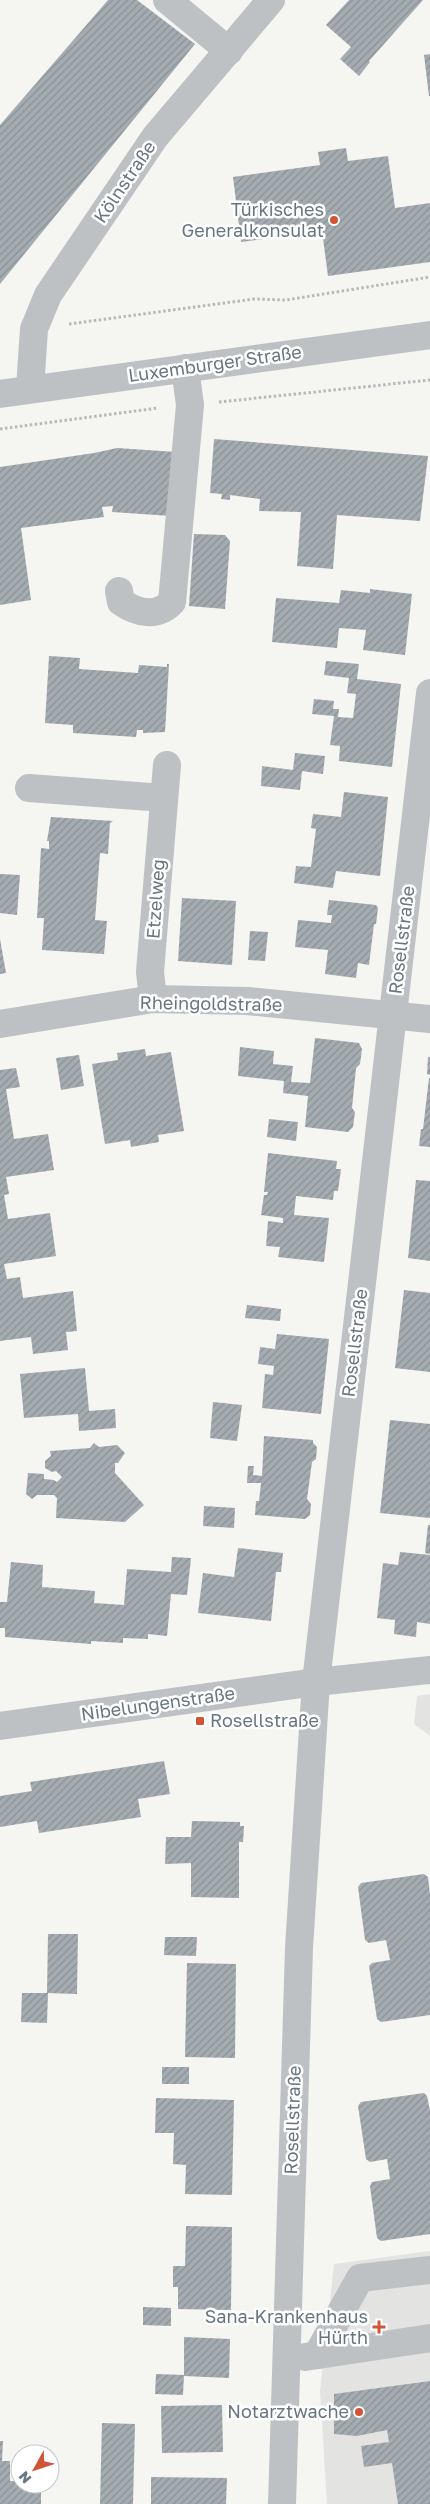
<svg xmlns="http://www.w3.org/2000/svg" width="430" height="2504" viewBox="0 0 430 2504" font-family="'Golos Text',sans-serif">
<defs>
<pattern id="building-hatch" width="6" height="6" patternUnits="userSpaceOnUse" patternTransform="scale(1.25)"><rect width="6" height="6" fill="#a5acb1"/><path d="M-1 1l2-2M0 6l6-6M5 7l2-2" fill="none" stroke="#8a9195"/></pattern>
</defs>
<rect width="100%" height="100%" fill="#f5f5f2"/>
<g fill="#e3e4e2">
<path d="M430 1694V1736L414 1724 417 1696Z"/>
<path d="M430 2251V2504H327L320 2391 334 2264Z"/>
</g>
<g fill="url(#building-hatch)">
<path d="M108 0H137L195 44 0 284V125Z"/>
<path d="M349 0H423L369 61 370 62 359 76 340 59 351 47 326 25Z"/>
<path d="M430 54V96H429L424 55Z"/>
<path d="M346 148 348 161 388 156 395 208 430 203V262L328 276 322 231 241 242 233 177 320 165 318 152Z"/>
<path d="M214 439 428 456 420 521 337 515 333 569 297 566 301 512 259 511 260 499 230 495V500L221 499 222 494 210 493Z"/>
<path d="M117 448 176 452 171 516 112 512 113 506 102 507 104 517 21 528 31 600 0 605V467L94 453Z"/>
<path d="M194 534 225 535 230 541 225 609 189 606Z"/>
<path d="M370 589 412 594 405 655 363 650 366 630 339 628 337 648 272 642 276 598 339 603 341 590 370 593Z"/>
<path d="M49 656 80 658 79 669 138 673 139 665 167 667V664H169L165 732 143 733V730H137L136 737 73 733V725L45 723Z"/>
<path d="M326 661 359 664 357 679 401 684 392 767 339 761 340 746 330 745 334 716 312 714 314 699 334 701 333 709H339L338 717 353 718 356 694 347 693 349 678 324 675Z"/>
<path d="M295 753 325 756 323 774 302 771 300 790 261 786 262 766 293 770Z"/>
<path d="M344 792 388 797 380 876 336 871 333 888 294 883 296 866 311 867 316 829 311 828 313 814 341 817Z"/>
<path d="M51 817 113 821 110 823 108 854 100 853 95 920 107 921 104 954 42 950 44 918H37L41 848 49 849V841H47Z"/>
<path d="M0 874 20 875 17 915 0 913Z"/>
<path d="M182 898 236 901 232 965 178 961Z"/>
<path d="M329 900 376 905 378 908 376 924H374L369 965 358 963 356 978 325 974 328 950 295 947 298 920 331 923 332 915H327Z"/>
<path d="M250 931 268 932 265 961 248 960Z"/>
<path d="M0 939 6 973 0 974Z"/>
<path d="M315 1038 359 1043 362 1049 360 1064 356 1068 352 1108 355 1112 353 1127 348 1132 305 1127 308 1096 283 1093 284 1081 238 1076 240 1047 274 1051 273 1064 293 1066 291 1082 310 1083Z"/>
<path d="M145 1049 146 1056 171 1052 184 1131 158 1135 159 1142 131 1147 130 1140 105 1144 92 1064 118 1060 117 1053Z"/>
<path d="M79 1055 84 1086 61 1090 56 1058Z"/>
<path d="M428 1057H430V1075L427 1074Z"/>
<path d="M16 1068 20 1087 6 1089 14 1139 48 1134 54 1170 6 1177 9 1194 4 1195 8 1219 50 1213 56 1256 4 1264 7 1279 20 1277 23 1298 73 1291 77 1331 66 1332 68 1350 33 1354 31 1337 0 1341V1070Z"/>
<path d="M429 1078H430V1147L419 1146 421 1129H423Z"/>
<path d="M269 1119 298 1122 296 1141 267 1137Z"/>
<path d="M268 1153 337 1161 336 1169H341L338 1191H334L333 1200 296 1196 294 1215 329 1218 324 1262 278 1257 280 1247 266 1246 268 1221 283 1223V1218L261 1215 264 1195H267L268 1192H264Z"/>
<path d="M416 1180 430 1181V1261L408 1258Z"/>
<path d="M404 1290 430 1293V1372L395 1368Z"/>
<path d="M247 1305 281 1309 280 1321 245 1318Z"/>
<path d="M277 1334 329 1339 321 1414 262 1408 265 1374 273 1375 274 1366 258 1364 260 1347 275 1349Z"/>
<path d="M85 1368 89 1411 115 1409 116 1428 79 1431 78 1414 24 1418 20 1374Z"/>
<path d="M213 1402 242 1405 237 1441 210 1438Z"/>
<path d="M390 1420 430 1424V1518L380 1513Z"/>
<path d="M264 1436 313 1440V1443L317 1447 316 1459 312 1462 307 1499 311 1504 310 1515 305 1519 255 1515 256 1501H259L261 1483H247L248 1466H254L253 1475 262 1476Z"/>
<path d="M94 1443 99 1447 117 1445 125 1453 118 1463H115V1473L144 1505 125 1522 56 1518 57 1498 54 1495H37L32 1499 26 1494 28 1473 44 1474V1479L54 1480 57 1482 62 1477 56 1471 52 1472 45 1468V1461L51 1456 50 1451 90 1448Z"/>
<path d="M204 1506 235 1508 234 1528 203 1526Z"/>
<path d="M428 1525H430V1554L425 1553Z"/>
<path d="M238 1548 283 1553 281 1572H276L271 1621 198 1613 203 1573 234 1577Z"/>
<path d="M400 1552 430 1555V1624L417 1622 416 1637 394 1634 395 1620 377 1618 383 1563 398 1565Z"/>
<path d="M172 1557 191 1558 187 1595 171 1594 167 1636 148 1634V1639L123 1638V1643L91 1641V1644L5 1637V1628H0V1602H7L11 1562 43 1565 42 1587 95 1591 94 1603 124 1605 127 1569 171 1572Z"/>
<path d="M164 1761 170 1794 138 1799 141 1817 39 1833 37 1821 0 1827V1796L32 1791 30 1782Z"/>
<path d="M192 1821 240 1822V1826H244L243 1842H239V1898L191 1897V1863L165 1864 166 1837H191Z"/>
<path d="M424 1874 428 1877 430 1894V2015L381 2022 377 2019 369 1966 372 1963 390 1960 386 1940 369 1943 365 1940 358 1887 361 1883Z"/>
<path d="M48 1934H78L77 1994 47 1993Z"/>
<path d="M165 1937H197L196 1956 164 1955Z"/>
<path d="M187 1963 236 1964 235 2058 185 2057Z"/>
<path d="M22 1993H48L47 2023 21 2022Z"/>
<rect x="162" y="2067" width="27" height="17"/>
<path d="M424 2093 427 2096 430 2111V2234L381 2241 377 2238 370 2186 372 2182 390 2179 387 2159 370 2162 366 2159 358 2106 361 2102Z"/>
<path d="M156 2098 234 2100 232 2195 185 2194 186 2165 173 2164 174 2133H155Z"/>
<path d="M186 2226 232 2227 231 2310 178 2309V2287H173V2266H185Z"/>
<path d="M143 2307 171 2308V2326L143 2325Z"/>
<path d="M184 2337 230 2339 229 2378 184 2376Z"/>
<path d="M156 2374 184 2375 183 2395 155 2394Z"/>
<path d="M430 2381V2504H398L392 2463 364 2467 361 2446 389 2442 387 2430 357 2436 334 2434V2394Z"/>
<path d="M222 2405 223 2452 162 2453 161 2406Z"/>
<path d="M102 2423 135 2424 133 2504H100Z"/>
<path d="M0 2441H3L2 2461H10V2481H20V2484H41V2504H0Z"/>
<path d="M151 2477 227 2478 226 2504H151Z"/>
</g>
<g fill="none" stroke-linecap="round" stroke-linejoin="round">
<g stroke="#b7babc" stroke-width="3" stroke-dasharray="2.5 2.5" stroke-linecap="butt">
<path d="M69 324 254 299 286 300 430 277"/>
<path d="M219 402 430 380"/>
<path d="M0 429 158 408"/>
</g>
<g stroke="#bdc1c4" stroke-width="28">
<path d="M167 0 229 51"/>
<path d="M30 389 34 329 48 295 155 137 271 0"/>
<path d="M0 394 430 335"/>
<path d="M119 591 121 602C137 613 157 618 172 602L190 405 185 368"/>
<path d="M29 788 164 798"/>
<path d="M153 999 150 972 167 765"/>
<path d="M0 1024 153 999 247 1001 430 1019"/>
<path d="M0 1726 316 1682 430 1670"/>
<path d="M317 2355 360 2278 430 2270"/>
<path d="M305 2357 430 2338"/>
<path d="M282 2504 299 1948 316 1682 430 693"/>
</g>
</g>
<g fill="#d25335" stroke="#fff" stroke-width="2">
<circle cx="334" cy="220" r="5"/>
<rect x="195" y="1716" width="10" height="10" rx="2.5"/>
<path d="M376.5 2319.5h5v5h5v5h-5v5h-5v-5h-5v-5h5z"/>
<circle cx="359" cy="2412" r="5"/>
</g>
<g text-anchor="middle" stroke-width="5" stroke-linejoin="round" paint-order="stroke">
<g font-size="18" fill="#677680" stroke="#fff">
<text transform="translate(125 182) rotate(-56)" y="6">Kölnstraße</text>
<text transform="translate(215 364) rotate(-8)" y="6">Luxemburger Straße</text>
<text transform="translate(156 899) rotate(-86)" y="6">Etzelweg</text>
<text transform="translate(402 940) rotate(-83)" y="6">Rosellstraße</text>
<text transform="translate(211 1004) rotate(1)" y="6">Rheingoldstraße</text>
<text transform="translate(355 1343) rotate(-83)" y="6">Rosellstraße</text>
<text transform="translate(158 1704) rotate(-8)" y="6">Nibelungenstraße</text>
<text transform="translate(293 2120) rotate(-88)" y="6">Rosellstraße</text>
</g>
<g font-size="18" fill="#677680" stroke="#fff" text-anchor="end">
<text x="324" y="216">Türkisches<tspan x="324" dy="21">Generalkonsulat</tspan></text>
<text x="210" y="1727" text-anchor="start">Rosellstraße</text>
<text x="368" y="2323">Sana-Krankenhaus<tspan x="368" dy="21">Hürth</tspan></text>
<text x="349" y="2418">Notarztwache</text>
</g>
</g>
<g transform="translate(35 2469) rotate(230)"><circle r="24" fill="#ffffff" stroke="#c2c8cc"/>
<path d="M0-4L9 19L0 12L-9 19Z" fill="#d25335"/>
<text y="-8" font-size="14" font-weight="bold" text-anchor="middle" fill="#677680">N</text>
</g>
</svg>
